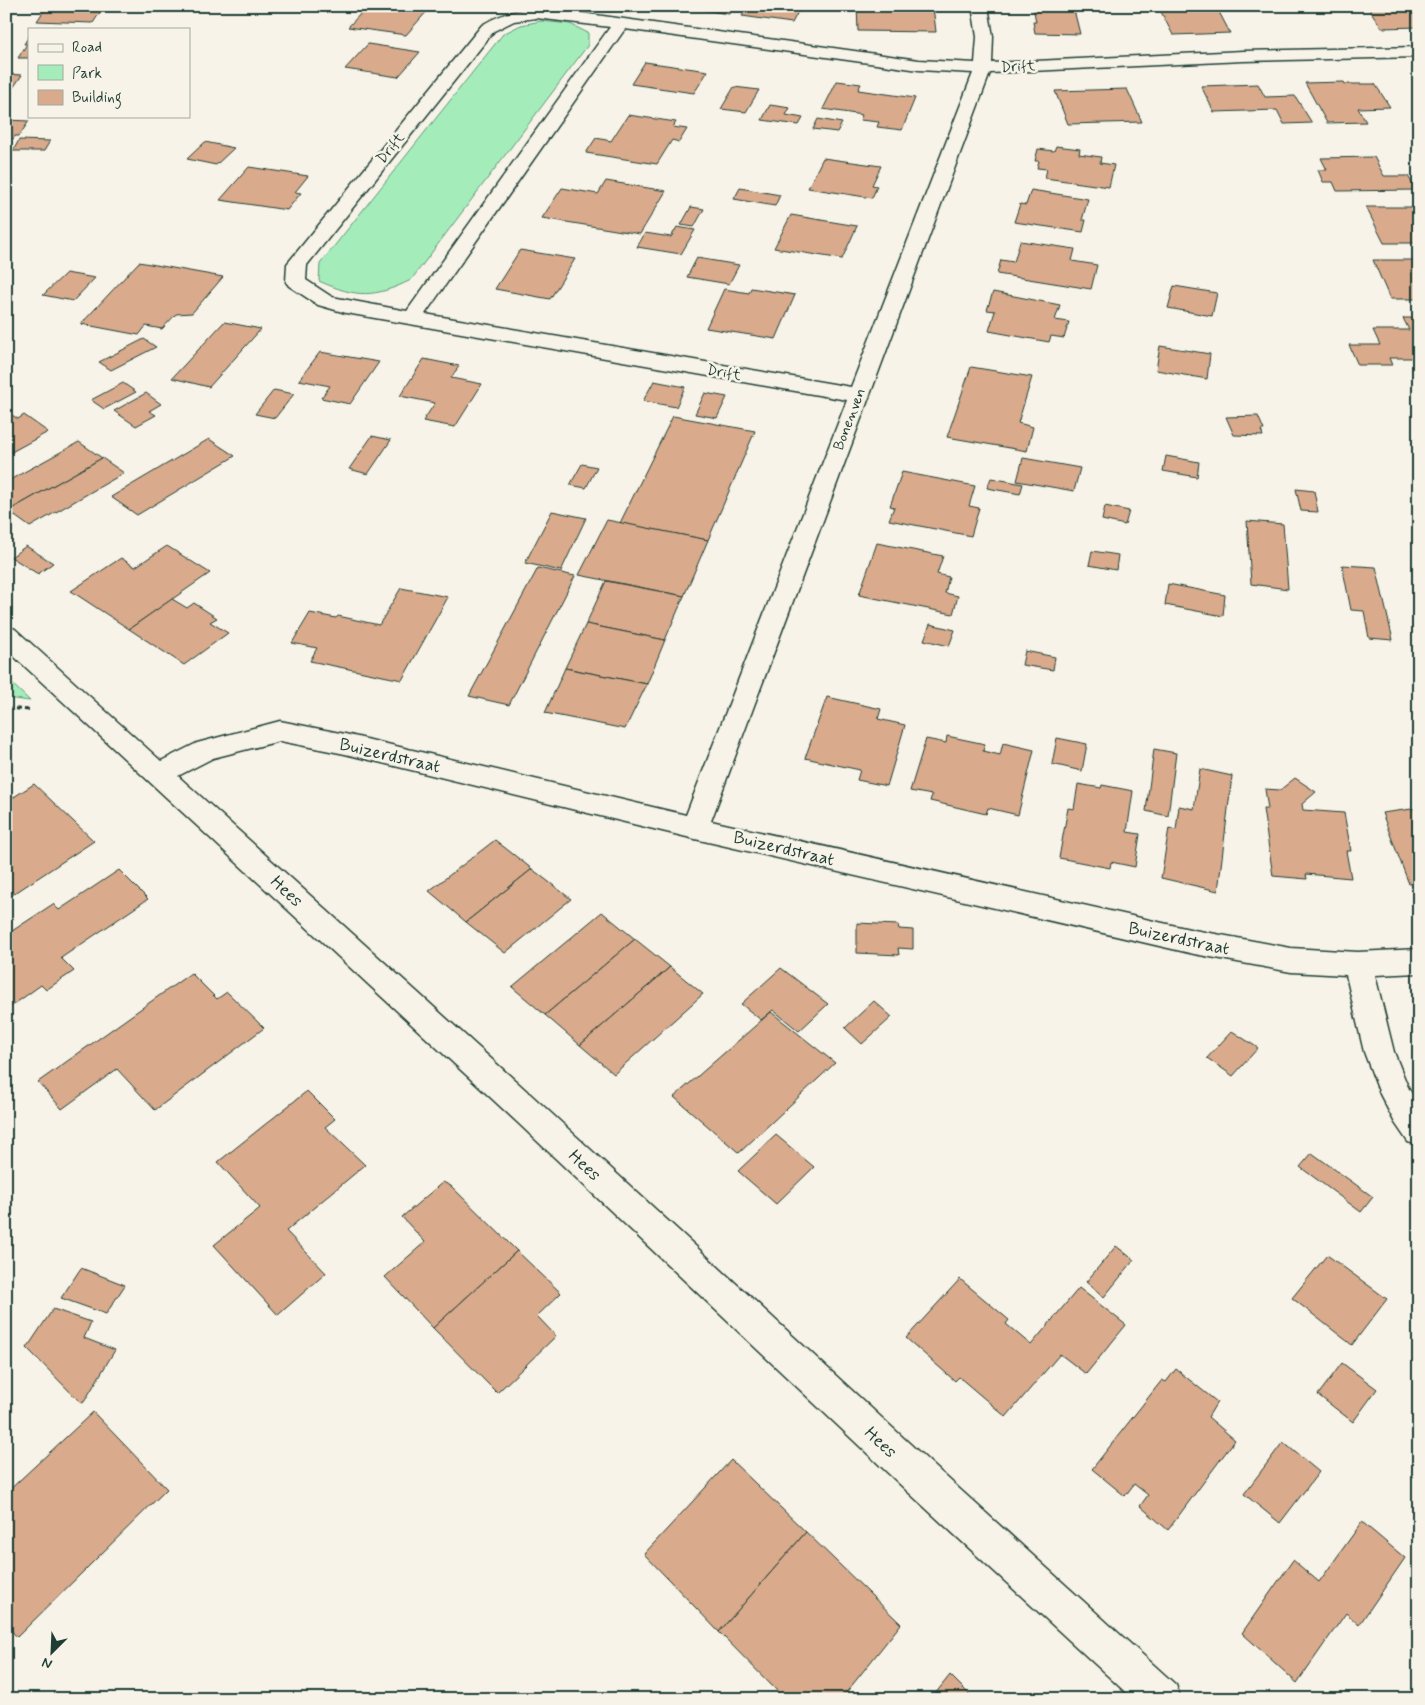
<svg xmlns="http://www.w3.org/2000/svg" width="1425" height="1705" viewBox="0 0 1425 1705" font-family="Mynerve,sans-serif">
<rect width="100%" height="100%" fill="#f7f3e8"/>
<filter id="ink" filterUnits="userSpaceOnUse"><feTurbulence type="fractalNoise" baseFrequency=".02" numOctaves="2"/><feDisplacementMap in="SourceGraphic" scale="10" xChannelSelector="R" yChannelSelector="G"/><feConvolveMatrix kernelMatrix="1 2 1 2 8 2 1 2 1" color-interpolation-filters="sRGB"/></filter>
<g filter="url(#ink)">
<g fill="#a4edba" stroke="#629577">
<path d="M541 21 570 24 588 33V45L411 280C374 298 357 298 319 281L320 264 503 34 521 25Z"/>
<path d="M6 678 30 701 6 698Z"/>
</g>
<g fill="#d9aa8b" stroke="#1f3d34">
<path d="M47 6H104L93 23 37 21Z"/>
<path d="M375 6H403L428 10 406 35 348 27 364 10 370 11Z"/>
<path d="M677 6H734L729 14Z"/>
<path d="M748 6H801L792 23 742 16Z"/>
<path d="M857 6H933L936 32 858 31Z"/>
<path d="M1033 6H1073L1080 34 1035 33 1033 22H1036Z"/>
<path d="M1158 6H1216L1230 33 1173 35Z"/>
<path d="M1367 6H1419V27L1382 28Z"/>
<path d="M29 36V58H18L27 44H24Z"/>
<path d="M368 44 420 52 398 77 345 69Z"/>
<path d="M645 62 708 71 694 93 631 84Z"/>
<path d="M6 74 22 75 6 98Z"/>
<path d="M837 81 861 84 858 90 915 98 902 130 877 127 879 122 860 120 862 115 823 109Z"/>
<path d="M1344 82 1345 84H1375L1390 107 1358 108 1366 122 1327 123 1305 83Z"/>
<path d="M1258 84 1265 97 1295 96 1312 123 1284 124 1277 110 1214 112 1201 86Z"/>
<path d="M734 87 759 90 746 112 721 109Z"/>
<path d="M1127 89 1142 122 1068 124 1055 91Z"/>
<path d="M770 105 790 108 786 115 803 118 799 125 762 120Z"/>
<path d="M628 115 676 122 673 127 687 129 679 142 672 140 657 164 586 153 596 138 611 141Z"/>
<path d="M818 119 842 123 837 132 813 129Z"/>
<path d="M6 120 29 121 19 136H15L13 139H6Z"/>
<path d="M19 140 50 141 44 151H13Z"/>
<path d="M205 142 234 148 216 165 187 159Z"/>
<path d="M1056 146 1080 149 1079 154 1101 157 1100 163 1114 165 1109 187 1045 178 1047 169 1037 168 1039 161H1035L1038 149 1054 151Z"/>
<path d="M1374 157 1384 176H1408L1416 190 1337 191 1333 182H1323L1318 170H1327L1321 158Z"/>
<path d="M823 158 881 166 872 185 877 186 872 198 808 188Z"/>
<path d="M249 167 308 176 295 192 301 193 287 210 220 200Z"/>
<path d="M606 181 666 191 640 234 542 218 562 188 598 194Z"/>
<path d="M740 188 780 195 775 206 734 199Z"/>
<path d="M1031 190 1088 199 1082 220H1086L1083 232 1014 222 1020 204 1026 205Z"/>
<path d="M691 207 704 209 694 227 681 225Z"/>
<path d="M1366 207H1419V243H1384Z"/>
<path d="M791 215 857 226 842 259 774 248Z"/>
<path d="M677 227 695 230 681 254 637 247 645 233 671 237Z"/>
<path d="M1020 241 1075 249 1072 261 1097 265 1091 289 997 274 1001 260 1014 262Z"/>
<path d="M520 250 575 259 550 299 495 289Z"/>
<path d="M697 258 739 265 729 284 687 277Z"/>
<path d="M1373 260H1419V299H1390Z"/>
<path d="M139 262 223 277 192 313 176 314 162 329 146 326 139 335 81 324Z"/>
<path d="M66 273 95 278 73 301 43 295Z"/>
<path d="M1174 286 1217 293 1212 316 1168 308Z"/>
<path d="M751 288 795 295 776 339 706 328 724 289 749 293Z"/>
<path d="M993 292 1060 305 1055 320 1069 322 1064 338 1051 336 1049 342 989 331 995 311 987 310Z"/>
<path d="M1403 318H1419V358H1389L1392 365H1358L1349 345H1380L1373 330H1409Z"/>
<path d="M224 322 261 329 209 387 172 378Z"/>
<path d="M144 339 156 347 111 370 99 362Z"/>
<path d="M1160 346 1210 354 1207 379 1156 370Z"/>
<path d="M320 352 379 362 350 404 321 398 330 386 299 380Z"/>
<path d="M424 359 459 366 451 378 482 384 455 427 423 421 435 403 400 396Z"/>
<path d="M971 367 1032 377 1018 423 1033 427 1027 451 947 437Z"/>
<path d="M654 381 685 387 676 407 643 401Z"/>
<path d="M123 383 136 392 104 409 91 400Z"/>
<path d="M274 390 294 394 275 418 255 414Z"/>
<path d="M146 393 161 404 149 411 156 415 136 426 114 411Z"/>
<path d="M705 393 727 397 717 418 695 414Z"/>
<path d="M6 411 18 419 24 415 48 432 6 455Z"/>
<path d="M673 416 755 431 708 540 620 523Z"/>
<path d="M1258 416 1264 430H1261L1263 436 1234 435 1226 417Z"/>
<path d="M372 436 391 440 368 474 349 469Z"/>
<path d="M209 439 235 456 137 515 111 497Z"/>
<path d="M79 442 102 458 8 511 6 509V482Z"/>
<path d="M1166 456 1199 462 1197 477 1163 471Z"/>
<path d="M102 458 124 473 30 527 8 511Z"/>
<path d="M1023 458 1080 468 1074 491 1017 481Z"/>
<path d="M582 464 597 467 586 488 570 485Z"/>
<path d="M902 472 975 486 969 506 979 508 971 536 889 520 894 507 890 506Z"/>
<path d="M991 478 1023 484 1020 494 987 488Z"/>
<path d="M1296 489 1314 491 1318 512 1301 511Z"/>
<path d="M1105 506 1129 511 1125 525 1102 520Z"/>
<path d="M552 511 586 518 561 571 525 563Z"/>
<path d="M607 520 708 540 684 596 579 575Z"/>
<path d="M1247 521 1283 524 1288 589 1251 584Z"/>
<path d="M877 543 943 556 937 574 949 577 945 593 958 596 953 614 859 595Z"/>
<path d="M26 546 53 563 38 574 11 557Z"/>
<path d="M167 546 210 573 129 629 71 591 121 558 135 567Z"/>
<path d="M1092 551 1118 555 1116 570 1089 565Z"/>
<path d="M1342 565 1376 567 1393 640 1369 638 1364 611 1351 610Z"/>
<path d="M538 568 575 576 509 705 469 696Z"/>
<path d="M606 581 684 596 665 640 586 624Z"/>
<path d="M1168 584 1225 595 1223 616 1165 605Z"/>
<path d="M401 588 448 597 402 680 310 661 317 648 292 643 310 613 336 618 338 616 379 625Z"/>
<path d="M172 599 187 608 194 603 217 618 210 622 228 633 184 665 129 629Z"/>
<path d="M586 624 665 640 647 684 565 668Z"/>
<path d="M930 624 955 630 949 646 924 640Z"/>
<path d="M1025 651 1055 657 1053 670 1022 665Z"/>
<path d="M565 668 647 684 625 729 545 713Z"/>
<path d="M827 697 881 709 878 719 905 725 887 786 857 780 860 770 805 758Z"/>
<path d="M947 736 985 744 983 751 1000 755 1003 743 1034 750 1018 815 988 808 986 814 930 801 932 795 910 791 926 739 946 743Z"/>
<path d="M1057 738 1087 744 1082 771 1052 764Z"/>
<path d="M1154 749 1176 753 1168 816 1146 811Z"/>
<path d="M1200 769 1232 776 1218 891 1161 878 1169 828 1176 830 1179 806 1194 809Z"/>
<path d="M1295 778 1316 792 1302 804 1303 810 1344 813 1351 851H1346L1351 878 1306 874 1307 879 1273 876 1263 809H1268L1265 789 1280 790Z"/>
<path d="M34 784 94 841 6 899V802Z"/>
<path d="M1078 784 1101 788 1102 785 1133 791 1127 832 1140 834 1135 867 1111 862 1110 868 1059 858 1068 808 1074 809Z"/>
<path d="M1419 808V883L1409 884 1382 813Z"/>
<path d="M495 840 532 869 466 922 429 891Z"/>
<path d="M532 869 571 899 505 953 466 922Z"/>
<path d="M119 870 148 899 61 958 74 971 46 990 41 985 6 1010V935L53 904 59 910Z"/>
<path d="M602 912 635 939 545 1015 512 987Z"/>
<path d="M857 923 898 925 899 929 913 930V949L898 948 899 955 857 953Z"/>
<path d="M635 939 670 967 580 1045 545 1015Z"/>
<path d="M670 967 703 994 614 1074 580 1045Z"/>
<path d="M781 968 828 1004 799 1031 773 1010 761 1020 741 1004Z"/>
<path d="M191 973 217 999 227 992 264 1028 155 1110 117 1069 62 1109 38 1082Z"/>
<path d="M874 1001 892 1017 862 1044 845 1028Z"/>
<path d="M771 1012 835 1063 739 1153 674 1097Z"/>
<path d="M1232 1031 1258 1048 1233 1076 1207 1058Z"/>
<path d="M307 1091 335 1119 325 1127 365 1165 286 1231 326 1273 278 1315 214 1245 260 1208 218 1162Z"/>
<path d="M776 1135 814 1167 776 1204 738 1171Z"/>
<path d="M1312 1153 1373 1197 1361 1212 1300 1167Z"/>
<path d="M443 1182 451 1186 517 1251 433 1328 385 1277 425 1242 402 1217Z"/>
<path d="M1116 1246 1134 1260 1104 1297 1086 1282Z"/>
<path d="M517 1251 561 1293 537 1316 556 1336 497 1393 433 1328Z"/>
<path d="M1327 1255 1387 1299 1352 1345 1292 1298Z"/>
<path d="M81 1268 125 1285 106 1314 61 1298Z"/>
<path d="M960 1279 1009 1320 1006 1324 1031 1345 1079 1288 1126 1325 1086 1374 1060 1354 1006 1417 959 1377 955 1381 906 1338Z"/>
<path d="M53 1309 91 1322 84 1338 115 1350 84 1402 81 1403 27 1348Z"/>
<path d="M1342 1363 1377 1389 1353 1422 1318 1395Z"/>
<path d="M1176 1369 1217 1402 1208 1417 1235 1440 1168 1530 1140 1506 1148 1495 1134 1484 1125 1496 1092 1469 1162 1380 1166 1382Z"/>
<path d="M93 1412 167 1489 17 1637 6 1625V1493Z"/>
<path d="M1283 1442 1319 1472 1280 1523 1244 1494Z"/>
<path d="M731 1460 806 1532 719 1632 644 1554Z"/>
<path d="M1362 1522 1405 1558 1359 1625 1346 1613 1297 1683 1242 1633 1293 1560 1319 1582Z"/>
<path d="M806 1532 901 1624 841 1699H785L719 1632Z"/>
<path d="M950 1675 974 1699H931Z"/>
</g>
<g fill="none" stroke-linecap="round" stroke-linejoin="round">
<g stroke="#1f3d34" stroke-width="3">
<path id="street" d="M972 6H988L993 37 992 63 1243 51 1419 47V57L1243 61 990 73 711 821 1194 930 1291 948 1358 952 1419 949V973L1375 975 1394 1052 1408 1087 1419 1106V1146L1408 1142 1395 1123 1380 1094 1364 1052 1346 975 1291 972 1194 954 695 839 345 754 280 741 213 758 178 776 539 1102 933 1465 1176 1685 1181 1699H1133L907 1491 517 1122 6 649V626L15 629 161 761 197 743 280 721 345 734 686 815 847 400 346 313 318 305 289 286 286 282 287 264 482 25C502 13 522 8 545 8L919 60 975 63 977 37ZM536 18 610 27 407 311 332 297 306 280 307 265 494 31 514 21ZM625 29 919 70 973 73 851 387 425 314Z"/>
</g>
<path stroke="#1f3d34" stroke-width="3" stroke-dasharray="5 4" stroke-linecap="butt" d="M6 708 29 710"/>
<use href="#street" fill="#f7f3e8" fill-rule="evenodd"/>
</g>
</g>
<g text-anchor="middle" stroke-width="5" stroke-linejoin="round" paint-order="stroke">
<g font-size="15" fill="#1f3d34" stroke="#f7f3e8">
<text transform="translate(1018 66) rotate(-3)" y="5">Drift</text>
<text transform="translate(390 148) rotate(-51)" y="5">Drift</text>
<text transform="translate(724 372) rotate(10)" y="5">Drift</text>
<text transform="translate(849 419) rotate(-69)" y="5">Bonenven</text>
</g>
<g font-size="18" fill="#1f3d34" stroke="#f7f3e8">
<text transform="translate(390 755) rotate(13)" y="6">Buizerdstraat</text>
<text transform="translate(784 848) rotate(13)" y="6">Buizerdstraat</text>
<text transform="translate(287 891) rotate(43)" y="6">Hees</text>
<text transform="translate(1179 938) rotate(12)" y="6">Buizerdstraat</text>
<text transform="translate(585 1165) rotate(43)" y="6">Hees</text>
<text transform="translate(881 1442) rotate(43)" y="6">Hees</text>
</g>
</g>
<rect width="1425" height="1705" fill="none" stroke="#f7f3e8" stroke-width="25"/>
<rect x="12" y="12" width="1400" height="1680" fill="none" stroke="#1f3d34" stroke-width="2" filter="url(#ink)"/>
<rect x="28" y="28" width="162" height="90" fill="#f7f3e8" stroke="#a1aaa0"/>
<rect x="38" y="44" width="25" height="8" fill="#f7f3e8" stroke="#a1aaa0"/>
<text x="72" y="52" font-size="15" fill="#1f3d34">Road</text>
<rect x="38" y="65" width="25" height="15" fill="#a4edba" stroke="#a1aaa0"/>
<text x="72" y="78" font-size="15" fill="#1f3d34">Park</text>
<rect x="38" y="90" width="25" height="15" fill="#d9aa8b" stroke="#a1aaa0"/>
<text x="72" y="102" font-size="15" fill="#1f3d34">Building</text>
<g transform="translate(52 1652) rotate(204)" stroke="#f7f3e8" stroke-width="4" paint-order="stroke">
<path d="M0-4L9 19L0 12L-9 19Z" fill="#1f3d34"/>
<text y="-8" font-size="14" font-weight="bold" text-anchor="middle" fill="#1f3d34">N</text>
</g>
</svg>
